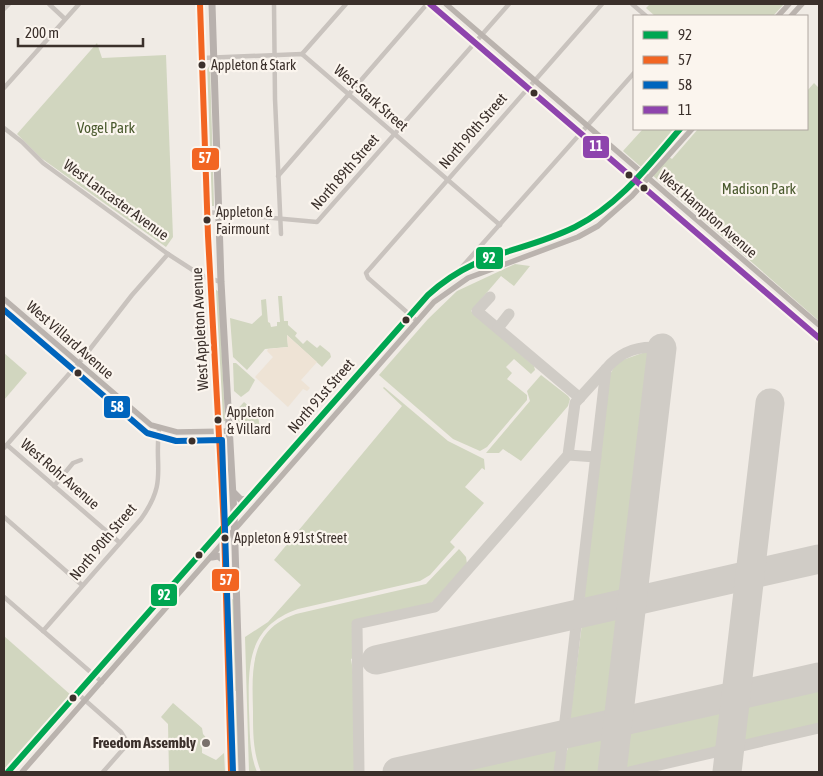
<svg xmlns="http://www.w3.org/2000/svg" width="823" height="776" viewBox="0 0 823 776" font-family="'Asap Condensed',sans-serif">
<rect width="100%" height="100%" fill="#f0ebe5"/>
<g fill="#d1d6bf">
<path d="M650 4H784L773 16H655L646 8Z"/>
<path d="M97 43 102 58 166 55 173 237 166 247 41 158 17 134Z"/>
<path d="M210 65 214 206H212L210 199 206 71Z"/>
<path d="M814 83 819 88V321L651 174 668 156 672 159 698 129H807V91Z"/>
<path d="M641 129H675L641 167 623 151 642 130Z"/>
<path d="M515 264 530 266 514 286 501 276 471 311 534 366 535 370 531 374 514 359 506 367 512 373 507 379 527 395V400L487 447 480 451 453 439 379 375 428 319 457 291Z"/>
<path d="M215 289 219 292 225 421H222Z"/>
<path d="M278 296H282L284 321H288V325L297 333 295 336 303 344 307 340 317 348 320 345 330 353 331 357 322 367 287 335 288 347 265 349 247 370 233 357 230 318 252 324 262 315 261 300 266 299 268 322 270 323 271 327 277 326V322H280Z"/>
<path d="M648 351 653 356V362L626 588 619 597 586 603 584 593 609 376 617 362Z"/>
<path d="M4 353 27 373 4 400Z"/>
<path d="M233 363H236L255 380 249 391 241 397 234 391Z"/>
<path d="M541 375 568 396 570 399 568 406 521 461 503 449 499 453H486L530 401 527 391Z"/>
<path d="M384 387 448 441 484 459 485 470 482 468 465 487 484 503 450 542 455 547 454 548 430 575 420 581 298 609C247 627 248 665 249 711 250 732 249 752 257 772H249L245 637 268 622 301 585 274 560 402 406 383 388Z"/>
<path d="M244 402 258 414 260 430 254 431 236 422 235 412Z"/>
<path d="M459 549 466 557 467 564 440 596 430 604 353 622V658L351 659 354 677 355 772H261C253 752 253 733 253 711 252 670 249 630 296 614L426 584Z"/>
<path d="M232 599 234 600 236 691H232L230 607Z"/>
<path d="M619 613 622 621 612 710 605 718 572 724 570 717 582 624 592 618Z"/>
<path d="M4 636 72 696 4 772Z"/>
<path d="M819 684V725L744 742 739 739 742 711 748 701Z"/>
<path d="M233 700H237L238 772H234Z"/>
<path d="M173 703 202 728 203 734 208 740H202V753L216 760 224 753 225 772H169L168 724 161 717Z"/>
<path d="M719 707 724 708C730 716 727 739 720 746L635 767 625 769 621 766 624 736 632 727Z"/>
<path d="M600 734 606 735 608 741 606 769 602 772H564C566 740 570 741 600 734Z"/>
<path d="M554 745 558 751 555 772H430Z"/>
</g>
<path fill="#eee3d5" d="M287 335 317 362 301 380 310 388 307 391 303 389 288 407 255 377 273 357 267 351 268 349 288 347Z"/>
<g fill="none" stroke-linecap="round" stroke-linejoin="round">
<g stroke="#d0ccc6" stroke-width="11">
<path d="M490 297 477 311 580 398"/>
<path d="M498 328 509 314"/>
<path d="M568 455 596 457"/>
<path d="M577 614 633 601"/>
<path d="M359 772 357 624 435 607 568 455 575 403 606 369"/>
<path d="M559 772 606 369C621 351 639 345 662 348"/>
<path d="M629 772 819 728"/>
</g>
<g stroke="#d0ccc6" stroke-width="29">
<path d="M376 660 819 559"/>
<path d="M397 772 819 677"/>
<path d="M612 772 662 348"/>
<path d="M727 772 770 403"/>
</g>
<g stroke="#c9c3be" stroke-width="4.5">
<path d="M49 4 65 19"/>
<path d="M274 4 275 99 281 234"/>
<path d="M632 4 646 16"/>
<path d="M4 9 9 4"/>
<path d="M302 54 346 4"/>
<path d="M202 58 302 54 500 225"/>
<path d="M4 88 79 4"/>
<path d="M4 128 22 142 43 163 168 254 202 276 221 282"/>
<path d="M278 176 427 4"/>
<path d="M207 212 317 222 509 4"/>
<path d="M461 268 634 73"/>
<path d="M417 321 368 278 366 273 602 4"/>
<path d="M7 445 119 542"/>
<path d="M4 448 83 358 132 295 168 254"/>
<path d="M54 486 73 463 81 460"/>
<path d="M4 517 82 585"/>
<path d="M4 597 102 682"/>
<path d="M43 631 141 519C168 481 154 469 159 429"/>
<path d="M78 694 121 732 126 740 125 747 103 772"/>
</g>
<g stroke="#bab3ae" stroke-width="5.5">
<path d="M430 4 819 338"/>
<path d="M446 4 819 325"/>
<path d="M778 16 789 4"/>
<path d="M791 16 802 4"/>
<path d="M4 299 151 425 177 432 230 431"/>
<path d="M8 772 428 295C440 284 452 273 467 266 506 246 551 242 588 220 625 197 652 161 680 129"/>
<path d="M22 772 434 302 468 278 578 237 598 226 632 196 692 129"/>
</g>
<g stroke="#b8b1ad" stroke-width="7">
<path d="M200 4 208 236 224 527 231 772"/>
<path d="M212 4 221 282 234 514 242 772"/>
<path d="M234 493 241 500 248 499"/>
<path d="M212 557 218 556 225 561"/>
</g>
<g stroke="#fbf5ee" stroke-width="10">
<path id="bus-1" d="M8 772 428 295C477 250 520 254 575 227 619 205 649 165 680 129"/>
</g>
<g stroke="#fbf5ee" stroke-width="10">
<path id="bus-2" d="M200 4 208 236 224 527 231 772"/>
</g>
<g stroke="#fbf5ee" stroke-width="10">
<path id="bus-3" d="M4 310 147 433 176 441 222 440 233 772"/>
</g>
<g stroke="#fbf5ee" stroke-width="10">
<path id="bus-4" d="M430 4 819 338"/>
</g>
<use href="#bus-1" stroke="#00a651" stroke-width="6"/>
<use href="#bus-2" stroke="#f26522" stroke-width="6"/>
<use href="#bus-3" stroke="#0065bd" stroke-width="6"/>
<use href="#bus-4" stroke="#8e44ad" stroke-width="6"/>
</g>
<g fill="#3b302b" stroke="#fbf5ee" stroke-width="2">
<circle cx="202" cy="65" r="4.5"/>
<circle cx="534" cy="93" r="4.5"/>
<circle cx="629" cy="175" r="4.5"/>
<circle cx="644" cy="188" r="4.5"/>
<circle cx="207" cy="220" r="4.5"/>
<circle cx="406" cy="320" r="4.5"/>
<circle cx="78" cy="373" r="4.5"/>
<circle cx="218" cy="420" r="4.5"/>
<circle cx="192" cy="441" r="4.5"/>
<circle cx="225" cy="538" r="4.5"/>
<circle cx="199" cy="555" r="4.5"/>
<circle cx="73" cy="698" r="4.5"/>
</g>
<circle fill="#7a716c" stroke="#fbf5ee" stroke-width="2" cx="206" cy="743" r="5"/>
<g text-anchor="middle" stroke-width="4.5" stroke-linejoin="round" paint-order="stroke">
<g font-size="14" fill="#3b302b" stroke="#fbf5ee" text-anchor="start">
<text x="211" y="70">Appleton &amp; Stark</text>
<text x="216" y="217">Appleton &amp;<tspan x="216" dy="17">Fairmount</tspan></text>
<text x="227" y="417">Appleton<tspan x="227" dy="17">&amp; Villard</tspan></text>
<text x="234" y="543">Appleton &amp; 91st Street</text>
</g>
<g font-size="15" fill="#3b302b" stroke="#fbf5ee">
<text transform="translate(371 98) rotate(41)" y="5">West Stark Street</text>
<text transform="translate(473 131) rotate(-49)" y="5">North 90th Street</text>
<text transform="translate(345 172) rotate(-49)" y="5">North 89th Street</text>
<text transform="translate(116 200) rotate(36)" y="5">West Lancaster Avenue</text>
<text transform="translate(708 214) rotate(41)" y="5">West Hampton Avenue</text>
<text transform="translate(200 329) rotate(-93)" y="5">West Appleton Avenue</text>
<text transform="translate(70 340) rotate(41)" y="5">West Villard Avenue</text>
<text transform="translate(321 396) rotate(-49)" y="5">North 91st Street</text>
<text transform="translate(60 474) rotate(41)" y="5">West Rohr Avenue</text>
<text transform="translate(103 542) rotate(-50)" y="5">North 90th Street</text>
</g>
<g font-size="15" fill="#4a5a2e" stroke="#fbf5ee">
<text x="106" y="133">Vogel Park</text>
<text x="759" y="194">Madison Park</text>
</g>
<g font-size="15" font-weight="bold" fill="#3b302b" stroke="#fbf5ee" text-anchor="end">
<text x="196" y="748">Freedom Assembly</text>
</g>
</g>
<g stroke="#fbf5ee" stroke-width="2">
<rect x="582" y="135" width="28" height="24" rx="5" fill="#8e44ad"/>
<rect x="191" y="147" width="29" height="24" rx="5" fill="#f26522"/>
<rect x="475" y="246" width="29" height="24" rx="5" fill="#00a651"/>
<rect x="103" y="395" width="28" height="24" rx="5" fill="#0065bd"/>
<rect x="211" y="568" width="29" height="24" rx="5" fill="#f26522"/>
<rect x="150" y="583" width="28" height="24" rx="5" fill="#00a651"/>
</g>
<g font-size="14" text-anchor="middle" font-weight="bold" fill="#fff">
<text x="596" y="151">11</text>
<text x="205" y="163">57</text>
<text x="489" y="263">92</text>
<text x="117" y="412">58</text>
<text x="226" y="585">57</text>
<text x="164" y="600">92</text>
</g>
<rect width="823" height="776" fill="none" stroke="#3b302b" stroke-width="10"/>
<rect x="633" y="15" width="175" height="115" fill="#fbf5ee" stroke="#aea6a0"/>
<rect x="643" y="31" width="25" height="8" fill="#00a651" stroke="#aea6a0"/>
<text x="678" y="40" font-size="15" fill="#3b302b">92</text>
<rect x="643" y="56" width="25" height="8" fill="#f26522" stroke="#aea6a0"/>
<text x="678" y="65" font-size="15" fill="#3b302b">57</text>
<rect x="643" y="81" width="25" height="8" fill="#0065bd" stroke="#aea6a0"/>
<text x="678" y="90" font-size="15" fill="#3b302b">58</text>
<rect x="643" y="106" width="25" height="8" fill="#8e44ad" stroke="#aea6a0"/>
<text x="678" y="115" font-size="15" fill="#3b302b">11</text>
<path d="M18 38v8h125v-8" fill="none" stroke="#3b302b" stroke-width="2.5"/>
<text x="25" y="38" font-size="15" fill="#3b302b" stroke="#fbf5ee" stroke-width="4" paint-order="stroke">200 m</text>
</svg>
